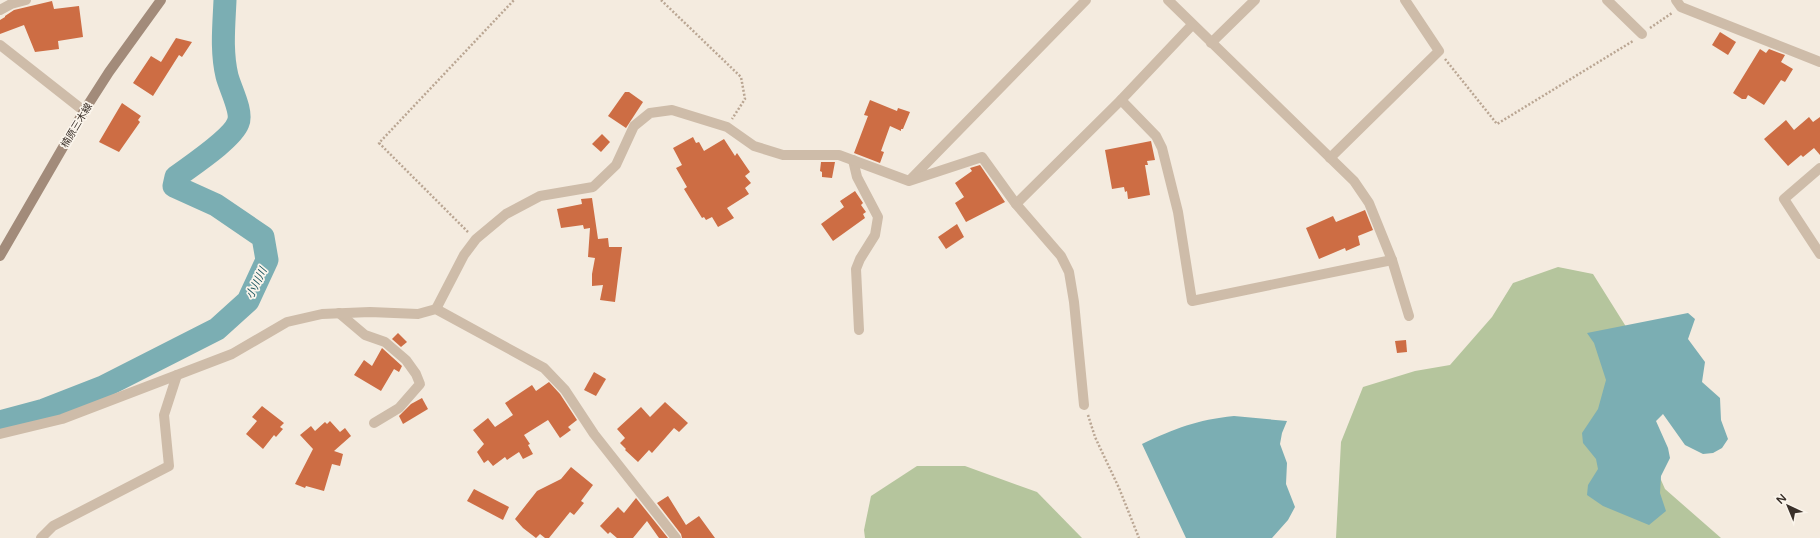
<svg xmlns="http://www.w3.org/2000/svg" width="1820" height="538" viewBox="0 0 1820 538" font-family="'Varela Round','Noto Sans JP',sans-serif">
<rect width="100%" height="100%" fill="#f4ebdf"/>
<g fill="#b5c59d">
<path d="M1558 267 1593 274 1630 333 1642 437 1665 489 1721 538H1336L1341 442 1363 387 1415 371 1450 365 1492 317 1513 283Z"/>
<path d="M917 466H965L1037 492 1082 538H865L864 530 871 496Z"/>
</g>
<g fill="#7baeb3">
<path d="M1688 313 1695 319 1688 339 1705 362 1702 382 1720 398 1721 420 1728 439 1722 448 1713 453 1703 454 1685 445 1663 414 1656 421 1668 448 1670 458 1661 476 1660 493 1666 511 1649 525 1603 506 1587 495 1588 485 1598 469 1596 459 1583 443 1582 433 1598 409 1606 380 1594 343 1587 333Z"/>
<path d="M1234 416 1287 421 1282 433 1280 444 1287 463 1286 484 1295 507 1288 520 1272 538H1186L1142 444C1176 428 1196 420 1234 416Z"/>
</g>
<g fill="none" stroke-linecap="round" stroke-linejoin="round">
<path stroke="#7baeb3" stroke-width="23" d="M0 422 44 410 103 387 217 329 248 301 267 260 263 237 216 205 174 186 176 177C192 165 232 139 238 123 243 112 230 88 227 76 221 51 224 25 225 0"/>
</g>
<g fill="#cd6d44">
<path d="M52 1 54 9 79 6 83 37 58 41 59 49 35 52 24 25 0 34V20L5 17V16L14 10Z"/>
<path d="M1720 32 1736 42 1728 55 1712 45Z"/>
<path d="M176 38 192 42 182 57 179 55 153 96 133 83 151 56 161 62Z"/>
<path d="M1760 49 1766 53 1769 49 1785 55 1781 62 1793 69 1785 82 1781 80 1764 105 1748 95 1746 99H1742L1733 93Z"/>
<path d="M625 92H629L643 102 626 128 608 116Z"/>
<path d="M870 100 897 111 898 108 910 112 903 129H901V131L890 126 881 151 884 152 880 163 854 153 868 116 864 115Z"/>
<path d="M122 103 141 116 138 120 140 122 119 152 99 142Z"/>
<path d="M1809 117 1813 122 1820 117V155L1814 148 1803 157 1801 155 1788 166 1764 139 1786 120 1794 130Z"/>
<path d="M602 134 610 142 601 152 592 144Z"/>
<path d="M693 137 696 143 699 142 704 151 724 139 735 156 737 153 750 172 745 176 751 183 745 188 749 194 727 208 734 218 718 227 712 217 706 220 704 217 702 218 684 189 687 187 676 168 682 165 673 148Z"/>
<path d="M1151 141 1155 160 1147 161 1148 165H1145L1150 195 1128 199 1127 191 1125 192 1124 187 1112 189 1105 150Z"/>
<path d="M821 162H835L832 178 822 177V172L820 171Z"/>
<path d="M980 165 1005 202 966 222 955 203 964 197 955 183 972 171 970 168Z"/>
<path d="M855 191 863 203 861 205 866 212 863 214 865 218 833 241 821 224 844 207 840 201Z"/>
<path d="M592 198 598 239 608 238 609 247H622L615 302 600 300 603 285 592 286V274L595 258 588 257 590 228 584 229 583 225 561 228 557 209 582 204 581 199Z"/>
<path d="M1365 210 1373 230 1358 236 1360 245 1346 251 1345 248 1319 259 1306 228 1333 216 1336 222Z"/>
<path d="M957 224 964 237 946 249 938 237Z"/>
<path d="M398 333 407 342 401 347 392 339Z"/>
<path d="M1406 340 1407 352 1397 353 1395 341Z"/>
<path d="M382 348 402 366 399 372 394 369 381 391 354 375 364 360 372 366Z"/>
<path d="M594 372 606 379 596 396 584 390Z"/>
<path d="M549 382 560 394 577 420 568 427 571 430 560 438 548 420 524 435 530 444 528 445 533 454 523 459 519 452 507 460 505 457 493 466 488 460 484 463 477 452 484 444 473 430 488 418 495 427 513 415 505 403 532 385 536 391Z"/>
<path d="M422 398 428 409 403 424 399 416 411 404Z"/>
<path d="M665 402 688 423 679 432 674 428 652 453 649 450 638 462 625 450 626 449 620 443 625 438 617 429 641 407 650 417Z"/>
<path d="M262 406 284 423 280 427 283 429 276 437 274 435 263 449 246 434 257 421 252 417Z"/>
<path d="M330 421 340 432 345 428 351 436 334 451 343 454 340 466 332 464 324 491 306 486 305 488 295 484 313 449 300 435 311 426 315 431 325 422 327 424Z"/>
<path d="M571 467 593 485 581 501 584 503 574 515 570 512 549 538H545L540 534 536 538 523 528 515 519 537 491 561 479Z"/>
<path d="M474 489 509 507 503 520 467 501Z"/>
<path d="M668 496 686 525 699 516 715 538H682L681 534 657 503Z"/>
<path d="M636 498 668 538H659L647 521 633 538H617L610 532 608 534 600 526 618 507 624 513Z"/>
</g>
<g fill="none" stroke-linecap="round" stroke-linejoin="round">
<g stroke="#baa693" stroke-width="2.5" stroke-dasharray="2 2" stroke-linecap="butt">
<path d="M661 0 741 77 745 99 732 119"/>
<path d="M1650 28 1672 13"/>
<path d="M1445 59 1497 124 1633 41"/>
<path d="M468 232 379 143 514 0"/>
<path d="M1088 415 1095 437 1119 488 1139 538"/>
</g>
<g stroke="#cebca9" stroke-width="10">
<path d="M1168 0 1354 181 1369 203 1392 260 1409 316"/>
<path d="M1607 0 1642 34"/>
<path d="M1676 0 1681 7 1820 62"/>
<path d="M0 10 11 4 26 0"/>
<path d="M1211 43 1255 0"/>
<path d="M0 45 84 111"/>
<path d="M1121 100 1156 136 1162 148 1178 212 1192 301 1392 260"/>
<path d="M1330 158 1439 51 1405 0"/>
<path d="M853 160 857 177 878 217 875 235 860 259 856 269 859 330"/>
<path d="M1820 168 1784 199 1820 254"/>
<path d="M911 179 1086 0"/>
<path d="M1016 204 1121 100 1192 25"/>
<path d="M436 309 464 255 476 239 506 214 540 196 593 187 616 165 634 126 650 113 672 110 727 127 754 146 783 155H839L909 181 982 157 1016 204 1061 256 1069 272 1074 302 1084 405"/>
<path d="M339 313 365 335 385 342 406 360 416 374 420 384 399 408 374 423"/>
<path d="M0 434 62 419 232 354 287 322 322 314 370 312 418 314 436 309 544 368 565 390 594 434 676 538"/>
<path d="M41 538 53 526 169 466 164 415 177 375"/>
</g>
<path stroke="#a28b7a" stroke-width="10" d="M0 256 84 111 109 72 161 0"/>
</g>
<g text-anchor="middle" stroke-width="3.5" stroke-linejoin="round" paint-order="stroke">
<g font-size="10" fill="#3a3029" stroke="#fbf5ec">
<text transform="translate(76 125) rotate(-59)" y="4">楠原三木線</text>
</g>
<g font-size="11" font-style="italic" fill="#1c565f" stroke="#fbf5ec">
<text transform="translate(256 283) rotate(-64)" y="4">小川川</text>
</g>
</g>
<g transform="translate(1788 506) rotate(316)" stroke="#fbf5ec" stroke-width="3" paint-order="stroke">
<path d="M0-3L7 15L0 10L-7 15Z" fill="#3a3029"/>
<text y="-6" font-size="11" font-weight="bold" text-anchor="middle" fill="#3a3029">N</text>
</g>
</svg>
